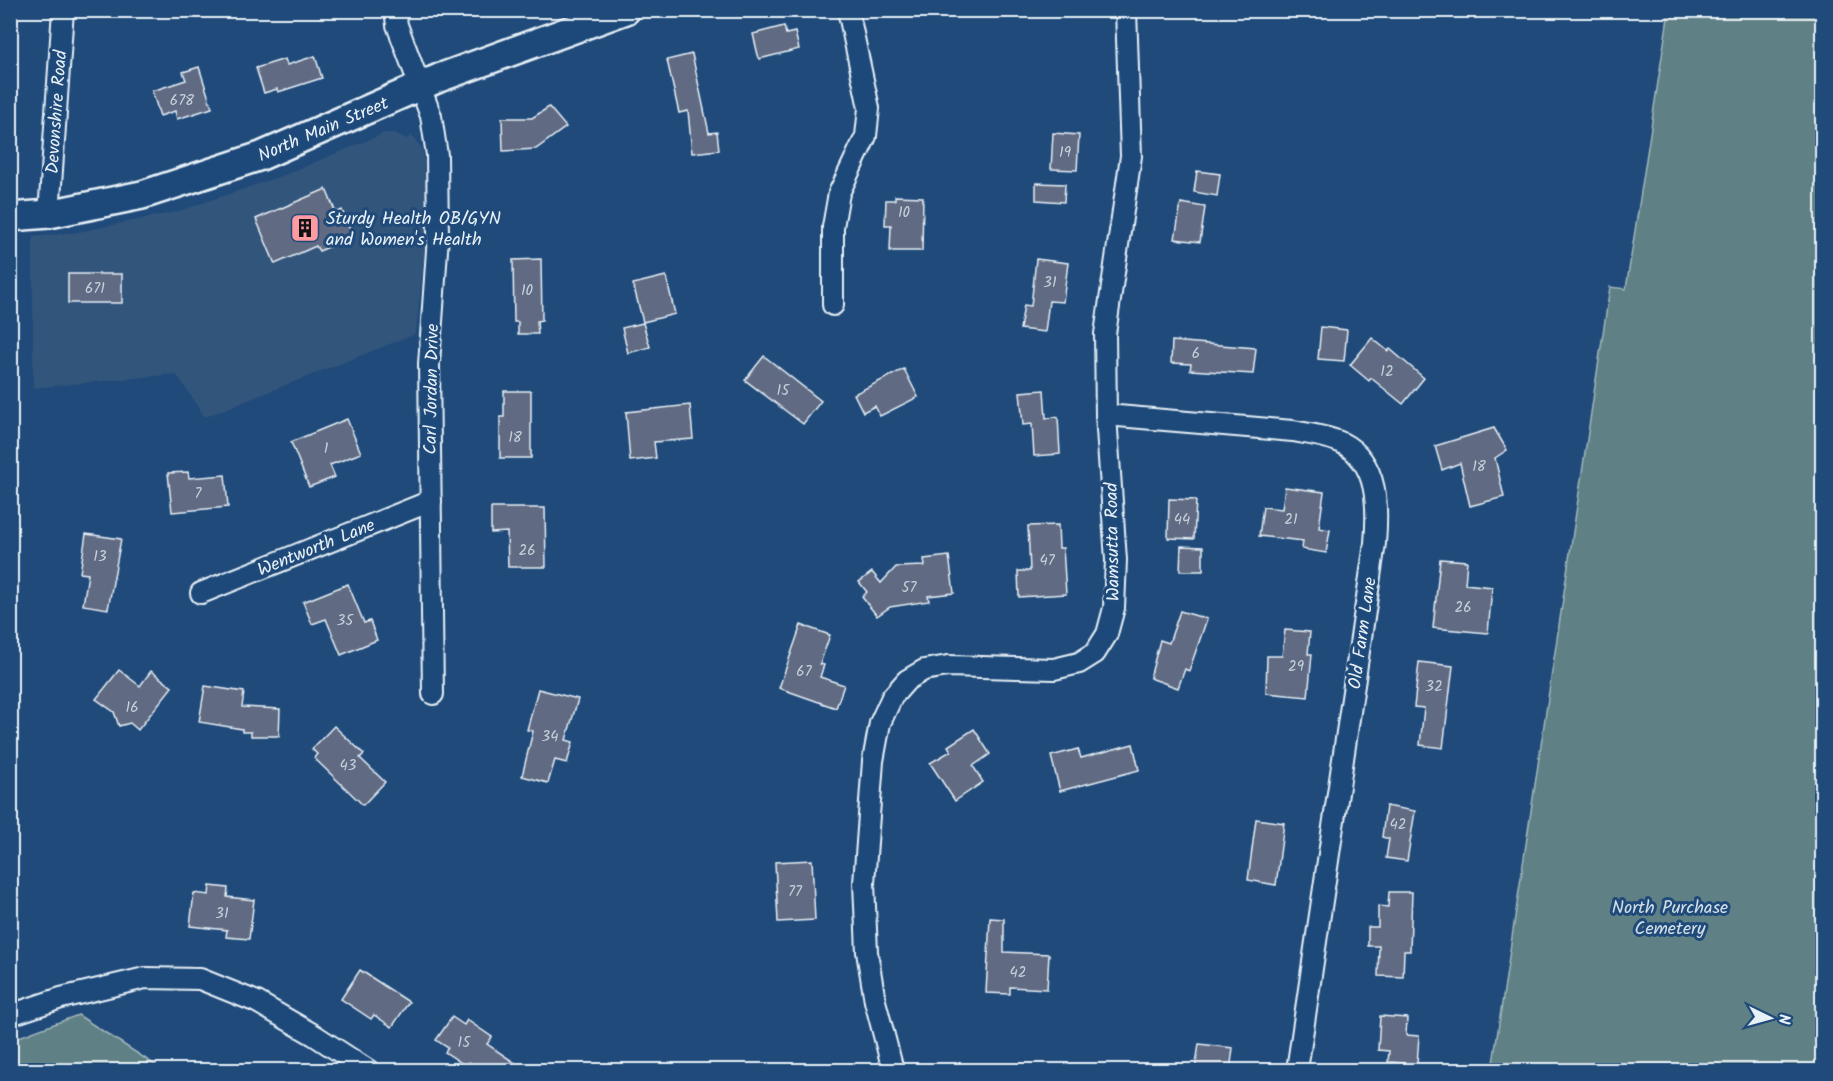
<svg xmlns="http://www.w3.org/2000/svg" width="1833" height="1081" viewBox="0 0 1833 1081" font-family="Kalam,sans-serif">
<rect width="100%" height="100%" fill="#1f4a7a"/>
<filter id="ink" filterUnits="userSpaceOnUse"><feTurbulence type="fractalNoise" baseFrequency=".0167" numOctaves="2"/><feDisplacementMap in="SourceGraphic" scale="12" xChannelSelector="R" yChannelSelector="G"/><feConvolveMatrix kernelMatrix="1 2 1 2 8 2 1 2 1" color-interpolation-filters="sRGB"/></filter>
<g filter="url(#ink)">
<path fill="#33547c" d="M385 133H395L407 139 411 135 422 148 424 160 427 231 416 331 413 335 205 417 176 374 33 388V237L78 232 176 212 284 175Z"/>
<g fill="#5f8084" stroke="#a4b8be" stroke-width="1.5">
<path d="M1669 11H1822V1070H1492L1610 287 1626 289Z"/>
<path d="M78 1015 163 1070H11V1040Z"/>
</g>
<g fill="#616b82" stroke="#e8f1f8" stroke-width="1.5">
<path d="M784 26 786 34 795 32 799 49 759 59 753 34Z"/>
<path d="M692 54 709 133 717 132 719 150 692 153 688 111 679 113 667 60Z"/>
<path d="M315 56 322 78 278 92 277 89 264 93 256 68 285 59 287 65Z"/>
<path d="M199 67 212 108 177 119 175 111 160 116 152 91 186 80 183 72Z"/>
<path d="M549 107 566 127 536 149 503 151 502 118H532Z"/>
<path d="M1053 133 1079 135 1077 170 1051 169Z"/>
<path d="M1197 171 1220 174 1217 196 1194 192Z"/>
<path d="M1036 183 1065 184 1064 202 1036 200Z"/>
<path d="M326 189 336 213 342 210 353 237 319 251 316 246 275 264 256 219Z"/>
<path d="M895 196 923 197 922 251H890L891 225H885L886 200H895Z"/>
<path d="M1181 203 1205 207 1200 242 1175 239Z"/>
<path d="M541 259 542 320 537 321 538 334H518V322H514L513 260Z"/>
<path d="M1036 259 1068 263 1063 302 1049 301 1045 332 1020 329 1024 305 1031 306Z"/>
<rect x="68" y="274" width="54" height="29"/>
<path d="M666 276 675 314 643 322 633 284Z"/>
<path d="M643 323 650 347 628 353 622 328Z"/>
<path d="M1321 327 1347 330 1344 361 1318 359Z"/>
<path d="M1372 338 1388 351 1390 349 1424 378 1403 404 1371 378 1369 381 1350 365Z"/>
<path d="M1172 341 1256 348 1253 374 1190 370 1191 364 1171 363Z"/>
<path d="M764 356 821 401 803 424 745 380Z"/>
<path d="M904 369 918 397 880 416 875 406 863 412 854 394Z"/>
<path d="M1044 390 1046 418 1058 417 1060 454 1034 456 1032 424 1023 425 1020 392Z"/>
<path d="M504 391H531V458H500V417H504Z"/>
<path d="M690 405 693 439 654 442 656 458 630 461 626 412Z"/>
<path d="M347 419 361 453 330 465 335 477 309 487 291 442Z"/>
<path d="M1494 428 1507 450 1495 458 1504 497 1470 506 1460 463 1442 470 1435 446Z"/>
<path d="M188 472 189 478 225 475 228 507 172 512 168 473Z"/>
<path d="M1285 487 1324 492 1319 528 1330 530 1326 553 1302 549 1303 541 1259 536 1263 507 1282 509Z"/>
<path d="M1169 499 1196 500 1194 539 1168 538Z"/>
<path d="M491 508H545L546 567H508L507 532 491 533Z"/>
<path d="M1058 525 1059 548H1063L1066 594 1019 597 1018 571H1030L1028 526Z"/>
<path d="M86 534 121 539 108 609 83 605 88 574 80 573Z"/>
<path d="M1181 546 1203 547V571H1180Z"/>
<path d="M949 556 954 593 928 596 929 601 890 607 877 616 862 597 867 592 859 582 872 572 881 583 896 567 925 566 924 559Z"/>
<path d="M1440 559 1467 561 1465 584 1492 587 1488 633 1433 628Z"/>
<path d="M348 584 364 623 370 621 377 640 341 655 326 619 312 624 303 602Z"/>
<path d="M1180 611 1207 619 1189 671 1185 669 1178 688 1150 678 1160 640 1169 643Z"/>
<path d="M801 625 830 635 820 664 824 665 820 677 844 685 836 708 779 688Z"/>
<path d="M1285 630 1310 632 1308 654H1312L1308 697 1266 693 1267 656H1282Z"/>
<path d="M1419 662 1453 666 1443 748 1420 745 1424 708 1414 707Z"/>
<path d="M119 670 140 686 151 671 172 687 138 730 130 723 119 726 114 712 96 699Z"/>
<path d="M205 686 244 692 242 707 280 709 279 736H251V732H242V729L199 722Z"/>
<path d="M538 689 578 699 566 740 573 742 567 763 555 760 548 783 522 776 533 731 527 730Z"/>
<path d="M334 726 364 754 360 758 385 782 363 805 314 758 317 754 312 749Z"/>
<path d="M974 729 990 754 973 766 983 782 955 801 930 763 951 751 948 746Z"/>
<path d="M1133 744 1139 770 1060 791 1051 756 1078 749 1081 758Z"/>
<path d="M1386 806 1415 811 1407 861 1386 858 1389 839 1382 837Z"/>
<path d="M1256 819 1284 823 1276 885 1248 880Z"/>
<path d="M812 860 815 920 778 922 775 862Z"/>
<path d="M210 886 228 888 227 897 254 900 249 939 226 937 227 930 190 926 194 893 209 895Z"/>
<path d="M1389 892H1412L1410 951H1404L1403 977 1378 976 1379 946H1368V927H1378V906L1388 907Z"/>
<path d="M990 918 1004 919V952L1049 954 1047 989 1010 987V994L986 993Z"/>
<path d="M360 970 409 1002 392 1027 374 1015 371 1019 341 999Z"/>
<path d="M1380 1016 1407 1018 1406 1035 1419 1036 1417 1064 1388 1062 1389 1051 1378 1050Z"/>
<path d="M452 1017 464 1025 467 1020 492 1037 487 1044 527 1071H482L469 1062 466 1066 445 1052 448 1048 436 1040Z"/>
<path d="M1199 1044 1233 1048 1230 1071H1195Z"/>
</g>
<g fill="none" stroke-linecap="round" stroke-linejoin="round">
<g stroke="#e8f1f8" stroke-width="24">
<g id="street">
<path d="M395 10 397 25 431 116 437 155 438 236 429 364 433 694"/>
<path d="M49 214 63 10"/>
<path d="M833 305V227L839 193 866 136 869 108 848 10"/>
<path d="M1106 415 1293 431C1309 434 1328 436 1342 443 1379 462 1378 508 1375 543L1297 1070"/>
<path d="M201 593 431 501"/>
<path d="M10 1015 61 998 145 978 200 979 257 1002 314 1035 368 1070"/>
<path d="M893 1070 875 1001 867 952 864 883 873 761 880 723 892 697 907 680 924 670 948 666 1054 669 1079 663 1095 653 1107 634 1114 608 1116 560 1106 415 1105 334 1131 156 1126 10"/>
</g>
</g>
<g stroke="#e8f1f8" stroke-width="32">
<path id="secondary" d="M10 217 49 214 142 195 261 156 439 78 626 10"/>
</g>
<use href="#street" stroke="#1f4a7a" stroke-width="20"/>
<use href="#secondary" stroke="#1f4a7a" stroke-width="27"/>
</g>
</g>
<defs>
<g id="building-square" transform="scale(1.5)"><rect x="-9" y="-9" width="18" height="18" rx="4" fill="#ff9aa2" stroke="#1f4a7a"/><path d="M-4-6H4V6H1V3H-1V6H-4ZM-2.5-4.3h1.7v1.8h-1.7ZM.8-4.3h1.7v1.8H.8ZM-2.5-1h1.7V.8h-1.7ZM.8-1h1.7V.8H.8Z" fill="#111"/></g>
</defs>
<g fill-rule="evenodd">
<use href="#building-square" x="305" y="228"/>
</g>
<g text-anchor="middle" stroke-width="6" stroke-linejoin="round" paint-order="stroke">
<g font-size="15" fill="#c6d0da">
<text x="182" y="105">678</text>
<text x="1065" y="157">19</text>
<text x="904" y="217">10</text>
<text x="1050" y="287">31</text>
<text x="95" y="293">671</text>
<text x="527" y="295">10</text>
<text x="1196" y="358">6</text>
<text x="1387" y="376">12</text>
<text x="783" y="395">15</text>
<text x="515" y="442">18</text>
<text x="326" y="453">1</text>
<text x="1479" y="471">18</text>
<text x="198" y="498">7</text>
<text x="1182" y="524">44</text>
<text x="1291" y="524">21</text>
<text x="527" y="555">26</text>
<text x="100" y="561">13</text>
<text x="1047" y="565">47</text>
<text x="909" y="592">57</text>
<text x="1463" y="612">26</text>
<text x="345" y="625">35</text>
<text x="1296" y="671">29</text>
<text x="804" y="676">67</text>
<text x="1434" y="691">32</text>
<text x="132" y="712">16</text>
<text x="550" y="741">34</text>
<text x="348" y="770">43</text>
<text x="1398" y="829">42</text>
<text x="795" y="896">77</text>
<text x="222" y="918">31</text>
<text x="1018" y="977">42</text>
<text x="464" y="1047">15</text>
</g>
<g font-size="18" fill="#e8f1f8" stroke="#1f4a7a">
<text transform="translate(56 112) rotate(-86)" y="6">Devonshire Road</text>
<text transform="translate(323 129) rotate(-23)" y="6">North Main Street</text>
<text transform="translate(431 389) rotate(-89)" y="6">Carl Jordan Drive</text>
<text transform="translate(1112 542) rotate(-91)" y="6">Wamsutta Road</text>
<text transform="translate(316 547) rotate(-22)" y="6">Wentworth Lane</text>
<text transform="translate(1362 633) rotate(-82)" y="6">Old Farm Lane</text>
</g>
<g font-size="18" fill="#e8f1f8" stroke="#1f4a7a" text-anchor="start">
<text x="326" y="224">Sturdy Health OB/GYN<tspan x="326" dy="21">and Women's Health</tspan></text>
</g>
<g font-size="18" fill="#d3e0e7" stroke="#1f4a7a">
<text x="1670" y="913">North Purchase<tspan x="1670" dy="21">Cemetery</tspan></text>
</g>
</g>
<rect width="1833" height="1081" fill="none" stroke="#1f4a7a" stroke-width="36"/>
<rect x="18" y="18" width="1797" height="1045" fill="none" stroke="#e8f1f8" stroke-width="2" filter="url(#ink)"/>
<g transform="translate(1770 1018) rotate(95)" stroke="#1f4a7a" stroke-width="4.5" paint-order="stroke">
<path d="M0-4.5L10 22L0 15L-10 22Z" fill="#e8f1f8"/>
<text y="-9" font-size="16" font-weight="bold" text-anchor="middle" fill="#e8f1f8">N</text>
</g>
</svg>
